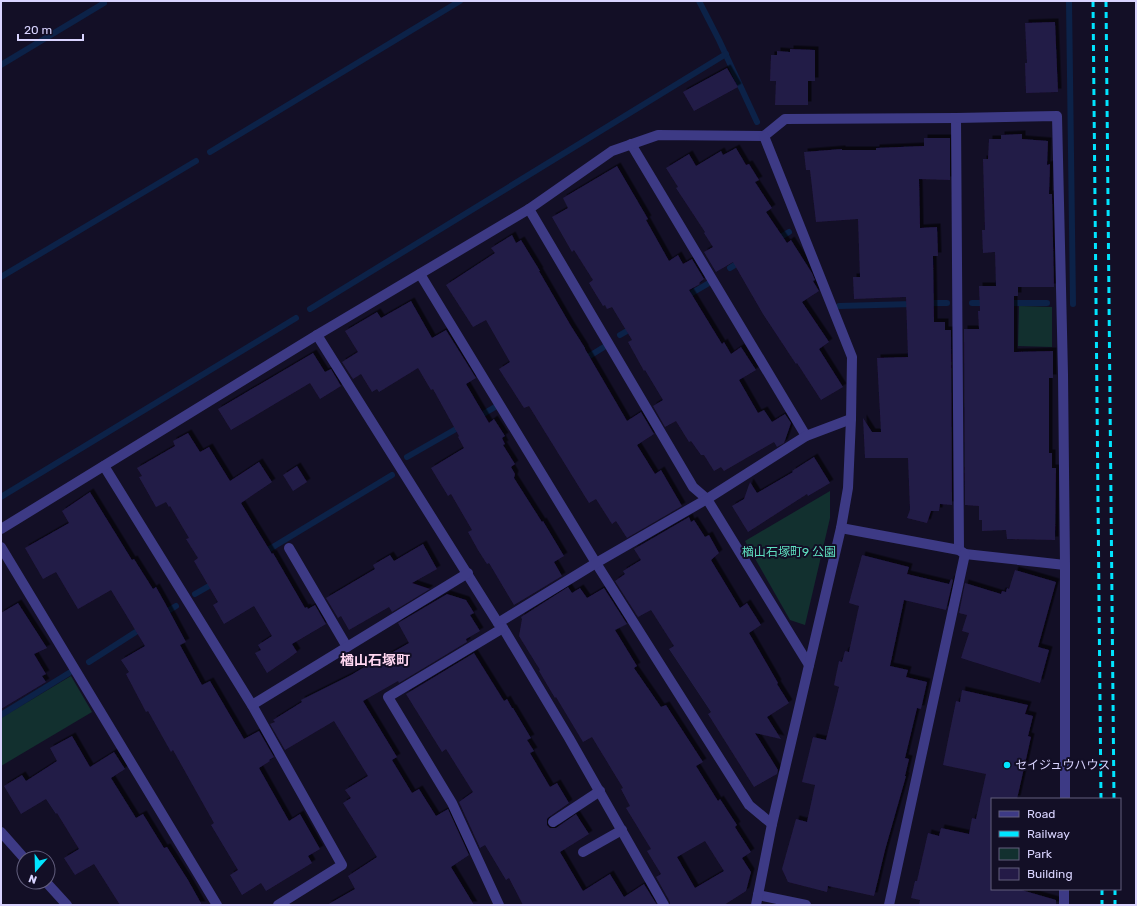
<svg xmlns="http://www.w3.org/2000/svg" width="1137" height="906" viewBox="0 0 1137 906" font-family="Rubik,'Noto Sans JP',sans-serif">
<defs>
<filter id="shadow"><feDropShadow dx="3.5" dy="-3.5" stdDeviation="0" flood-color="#0009"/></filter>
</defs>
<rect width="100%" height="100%" fill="#130f26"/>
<g fill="#12302f">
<path d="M1019 306 1052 307V347L1018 346Z"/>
<path d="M830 491V518L805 625 790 620 745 541Z"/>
<path d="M71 676 92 712 1 766V718Z"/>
</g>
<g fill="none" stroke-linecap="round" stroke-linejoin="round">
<g stroke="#0c2248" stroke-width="6">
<path d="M699 1 719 40 757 122"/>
<path d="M1069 1 1073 304"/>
<path d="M1 65 104 3"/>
<path d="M210 152 460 1"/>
<path d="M776 240 789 232"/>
<path d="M730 268 741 261"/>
<path d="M1 277 196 161"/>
<path d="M685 297 709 283"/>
<path d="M926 303H947"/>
<path d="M972 303H986"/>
<path d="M1006 303H1047"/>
<path d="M839 306 913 304"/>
<path d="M310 309 726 54"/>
<path d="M620 335 634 327"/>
<path d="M583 360 604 347"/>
<path d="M478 417 495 407"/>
<path d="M407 457 463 425"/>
<path d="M1 497 296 318"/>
<path d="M263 553 392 475"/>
<path d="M195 594 216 582"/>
<path d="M163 614 176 606"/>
<path d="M89 662 142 628"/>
<path d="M1 715 69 673"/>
</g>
</g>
<g fill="#241b47" fill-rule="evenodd" filter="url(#shadow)">
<path d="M1055 22 1058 92 1026 93 1025 63H1027L1025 23Z"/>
<path d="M790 49 815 50V81H808V105H775L776 81H770L771 55H777V51L790 52Z"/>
<path d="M727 68 738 87 694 111 683 92Z"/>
<path d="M1022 134V139L1048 141 1047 165 1050 164 1049 194H1052L1054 287H1018V296H1014V352L1053 351V378H1049V453H1052V468H1056L1055 540 1007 539 1006 530 982 531V520H979V506L965 505 964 329H979L978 311H980L979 286H996L995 252 983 253 982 230H985L983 159H988L989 139H1001V135Z"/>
<path d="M924 138H950V180L919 179 920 228 937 227 938 256H933L934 322H945V330H951L952 505 940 504 939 511H931L927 523 907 518 910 510 908 458H865L863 418 872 432H881L877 358 908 357 906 297 854 299 853 277H860L858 219 816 222 810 170H806L804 152 842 149V150H876V148L924 146Z"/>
<path d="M736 148 746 165 749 164 759 180 755 182 772 208 766 212 787 243 791 240 812 273 815 280 813 281 819 291 802 302 829 342 819 349 843 387 821 400 797 363 796 364 763 314 733 262 716 272 704 252 713 247 704 233 705 232 676 188 678 187 666 168 689 154 696 166 721 151 723 155Z"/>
<path d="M617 166 648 219 646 220 669 261 678 255 683 264 692 259 704 279 699 283 700 284 689 290 722 344 724 342 731 354 741 347 756 370 739 380 758 413 764 410 772 422 785 414 791 423 784 443 777 447 774 442 724 471 721 467 714 471 704 455H701L691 441 689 442 676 421 665 427 653 406 663 400 645 370 644 371 628 342 632 340 612 307 607 309 605 305 603 306 589 283 593 280 574 250 572 252 552 217 568 208 563 198Z"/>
<path d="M512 235 516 243 521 240 540 271H539L571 326 585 348V349L627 421 641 412 654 434 637 445 655 474 661 470 682 506 627 538 616 521 612 524 596 499 589 503 529 406 524 408 499 369 510 362 486 320 473 327 446 285 495 253 491 248Z"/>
<path d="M411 301 432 338 446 330 476 378 466 384 489 423 494 419 505 436 502 438 505 444 503 445 515 464 511 467 515 474 514 478 542 522 543 521 564 556 554 562 562 576 514 605 489 563 487 564 478 550 468 532 472 530 451 494 448 496 431 468 464 448 458 437 459 436 433 389 431 390 418 368 379 392 377 389 372 392 361 374 353 379 342 362 358 352 345 331 377 312 381 318Z"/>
<path d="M313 353 325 372 331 369 341 386 320 399 310 383 231 430 218 409Z"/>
<path d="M188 433 200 452 209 447 230 481 259 462 272 482 241 503 272 554 273 553 305 608 307 607 308 609 315 605 326 624 292 644 297 652 289 658 267 673 255 653 261 650 258 645 272 636 254 606 224 624 213 605 218 602 194 561 198 558 186 539 189 538 170 506 169 507 166 502 156 507 139 477 142 476 137 468 175 446 173 441Z"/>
<path d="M814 457 830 483 808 496 807 494 748 532 732 506 744 499 750 482 757 493 793 472 792 471Z"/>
<path d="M297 466 307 482 293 491 283 475Z"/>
<path d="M90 492 132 560 134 559 153 589 156 587 165 603 186 642 180 645 202 685 210 681 244 739 259 731 274 757 269 760 270 761 259 768 289 821 300 814 320 849 308 856 312 863 266 891 261 883 242 895 230 875 238 870 211 825 214 823 173 750 171 752 148 711 146 712 126 674 129 672 121 660 145 646 111 590 78 609 56 572 43 579 25 548 69 523 62 511Z"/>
<path d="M689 517 691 522 694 520 705 537 709 535 719 553 711 560 740 608 747 603 761 625 749 633 778 683 777 684 789 703 767 717 781 739 755 733 778 770 777 774 754 787 708 714 711 712 669 649 674 646 651 610 638 617 615 581 625 574 623 571 641 560 634 549Z"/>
<path d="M423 544 437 569 412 583 430 589 392 612 389 607 349 630 341 616 338 618 326 598 375 569 373 565 390 555 394 561Z"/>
<path d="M862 555 909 567 907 574 949 584 951 579 953 580 946 610 904 600 890 666 908 670 906 677 927 682 921 709 917 708 905 758 909 759 905 776H906L885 850 874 896 828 886 827 892 788 882 782 869 796 819 807 822 815 785 802 782 813 737 826 740 839 687 834 685 839 661 842 662 845 651 849 652 859 606 849 603Z"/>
<path d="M1015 570 1056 582 1038 647 1049 650 1040 683 961 658 969 633 962 631 967 615 959 613 965 583 1001 594 1002 591 1006 592 1007 588 1009 589Z"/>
<path d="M568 587 572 593 580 588 587 598 604 588 627 624 615 630 637 666 634 668 661 707 666 705 703 762 696 766 718 801 720 799 737 825 735 827 751 852 742 858 751 872 746 891 724 905H670V902L656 877 661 874 647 851 651 849 626 808 630 806 621 789 623 788 592 737 583 742 556 697 555 698 539 671 540 670 519 636 522 619 521 617ZM705 841 724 871 695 888 677 857Z"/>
<path d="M447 594 466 600 474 613 470 615 480 631 466 639 467 642 399 683 398 681 363 701 397 757 392 760 412 793 419 789 436 816 448 809 469 855 451 867 474 905H327L355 889 348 876 377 857 343 803 351 798 345 790 368 776 334 721 285 750 270 724 275 722 273 720 302 702 301 700 351 675 376 660 377 661 409 643 398 623Z"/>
<path d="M18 603 47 648 34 654 46 674 42 676 46 682 1 709V613Z"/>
<path d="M474 653 504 701 507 699 512 708H513L531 738 527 740 534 751 530 753 550 787 557 783 569 803 549 817 547 819V825L550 828H556L576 814 589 834 560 852 583 891 610 874 624 897 644 884 657 905H523L509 878 506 880 485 845 480 848 459 802 473 792 446 749 442 752 406 694Z"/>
<path d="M962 690 1028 705 1025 714 1033 716 1028 736 1031 737 1017 799H992V889H1018L1056 900V905H919L920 900 911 898 915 881H917L928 833 939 836 941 828 969 834 972 818 976 819 986 774 943 765 956 701 960 702Z"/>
<path d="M72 736 90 767 114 752 125 769 111 778 136 818 143 814 164 848 167 847 188 880 202 905H120L94 864 75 875 64 858 79 849 57 813 56 814 46 799 21 814 4 786 22 775 26 781 57 761 50 748Z"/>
</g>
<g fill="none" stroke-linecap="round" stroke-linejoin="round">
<g stroke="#3d3a85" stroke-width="10">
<path d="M956 118 959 550"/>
<path d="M631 144 806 436"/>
<path d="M529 209 693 487 707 499 809 665"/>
<path d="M420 274 596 563 749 805 772 824"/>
<path d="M317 335 498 623 503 628 569 738 664 905"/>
<path d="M104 466 252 705 342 865 278 905"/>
<path d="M841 528 959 550 965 554 1065 565"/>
<path d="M1 529 317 335 529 209 612 151 658 135 764 136 785 119 956 118 1057 116 1063 374 1065 565V799"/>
<path d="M1 547 217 905"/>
<path d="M289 548 347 647"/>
<path d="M498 623 596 563 707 499 806 436 851 419"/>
<path d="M252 705 468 573"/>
<path d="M553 822 600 791"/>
<path d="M1 832 24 858"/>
<path d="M583 852 622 830"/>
<path d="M46 882 67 905"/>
<path d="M758 895 806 905"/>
<path d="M499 905 452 803 388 697 503 628"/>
<path d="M756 905 772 824 841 528 848 488 851 419 852 357 764 136"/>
<path d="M889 905 965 554"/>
<path d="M1064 905V889"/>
</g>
<g stroke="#00e5ff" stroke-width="3" stroke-dasharray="6 5" stroke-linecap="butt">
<path d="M1093 1 1101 799"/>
<path d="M1106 1 1114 799"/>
<path d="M1102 889V905"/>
<path d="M1115 889V905"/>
</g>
</g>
<circle fill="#00e5ff" stroke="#130f26" stroke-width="1.5" cx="1007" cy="765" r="4"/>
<g text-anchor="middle" stroke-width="4" stroke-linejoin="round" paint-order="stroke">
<g font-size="12" fill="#5fe0c0" stroke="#130f26">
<text x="789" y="556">楢山石塚町9 公園</text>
</g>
<g font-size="12" fill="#d9d4ff" stroke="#130f26" text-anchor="start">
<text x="1015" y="769">セイジュウハウス</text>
</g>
<g font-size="14" font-weight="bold" fill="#ffd6f0" stroke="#130f26">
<text x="375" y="665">楢山石塚町</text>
</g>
</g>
<rect width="1137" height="906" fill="none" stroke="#d9d4ff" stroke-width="4"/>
<rect x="991" y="798" width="130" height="92" fill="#130f26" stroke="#625e7d"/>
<rect x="999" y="811" width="20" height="6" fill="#3d3a85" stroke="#625e7d"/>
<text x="1027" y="818" font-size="12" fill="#d9d4ff">Road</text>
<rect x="999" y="831" width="20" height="6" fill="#00e5ff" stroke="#625e7d"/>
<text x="1027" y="838" font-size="12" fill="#d9d4ff">Railway</text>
<rect x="999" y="848" width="20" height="12" fill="#12302f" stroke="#625e7d"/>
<text x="1027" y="858" font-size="12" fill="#d9d4ff">Park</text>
<rect x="999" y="868" width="20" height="12" fill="#241b47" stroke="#625e7d"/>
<text x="1027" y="878" font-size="12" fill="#d9d4ff">Building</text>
<g transform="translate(36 870) rotate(200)"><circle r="19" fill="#130f26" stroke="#625e7d"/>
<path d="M0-3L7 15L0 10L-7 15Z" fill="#00e5ff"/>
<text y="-6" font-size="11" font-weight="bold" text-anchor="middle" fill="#d9d4ff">N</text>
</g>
<path d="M18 34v6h65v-6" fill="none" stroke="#d9d4ff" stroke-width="2"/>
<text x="24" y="34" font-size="12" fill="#d9d4ff" stroke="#130f26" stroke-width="3" paint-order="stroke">20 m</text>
</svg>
